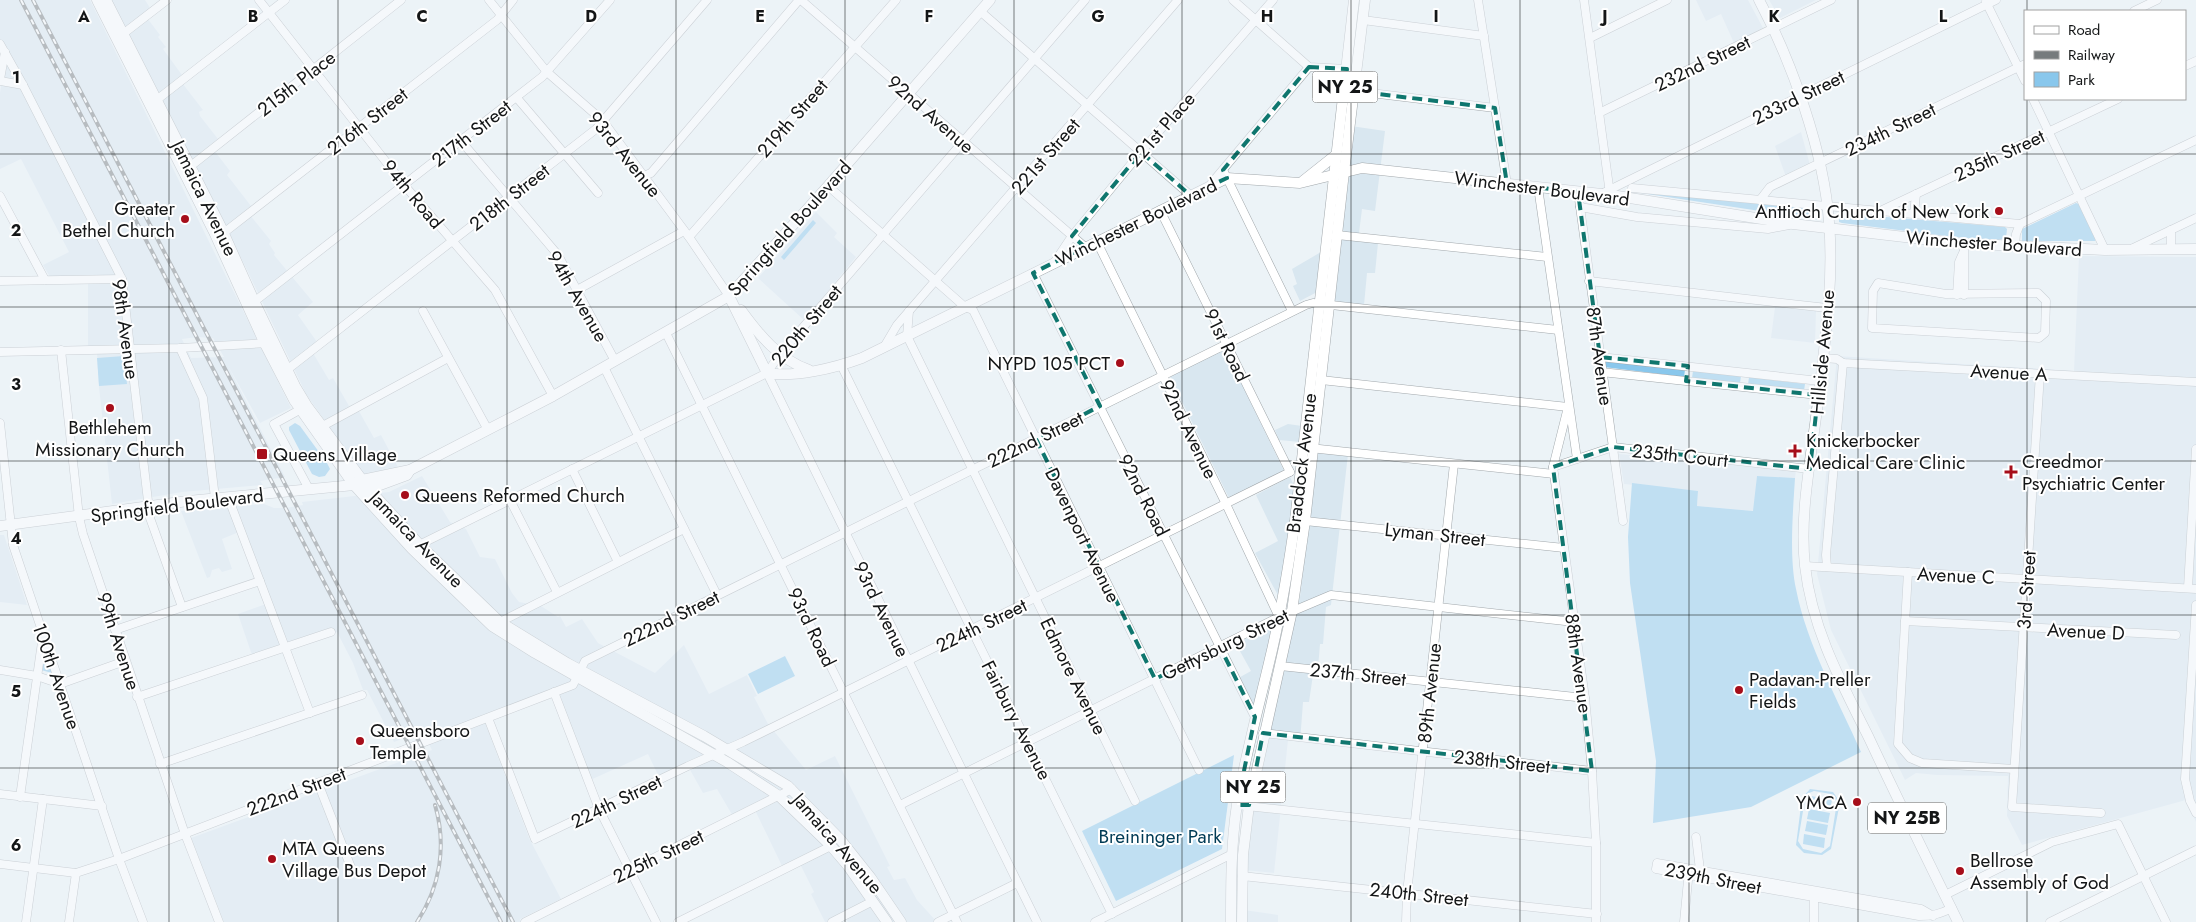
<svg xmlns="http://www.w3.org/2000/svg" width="2196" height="922" viewBox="0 0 2196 922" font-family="Jost,sans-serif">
<rect width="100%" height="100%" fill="#ecf3f7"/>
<g fill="#d9e7f0" fill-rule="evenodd">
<path d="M0 0H90L291 408 260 423 227 364 285 477 260 481 263 485 182 492 112 504 99 387 97 353H88V276L50 277 43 265 69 252 21 159 0 169V93L2 80 0 79ZM197 337 213 338 224 357 191 358 182 339Z"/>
<path d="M111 0H145L150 8 144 14 160 35 158 37 166 47 163 49 182 75 179 79 203 110 199 112 200 116 218 139 210 145 230 171 227 175 251 206 246 210 271 241 269 244 275 253 274 255 313 302 298 315 317 342 310 348 329 380 333 378 349 406 355 404 374 438 381 435 399 469 364 476 306 394 248 272Z"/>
<path d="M1696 0H1748L1763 28 1734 43 1721 14 1706 21Z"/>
<path d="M1769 0H1816L1780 18Z"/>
<path d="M1351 126 1385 131 1375 211 1362 209 1358 241 1378 243 1375 273H1367L1364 305 1333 301Z"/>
<path d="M1801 132 1810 165 1786 177 1775 146Z"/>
<path d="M816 212 837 233 834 237 856 257 804 320 758 278Z"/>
<path d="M1321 252 1317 292 1300 301 1293 286 1297 284 1292 269Z"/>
<path d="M2079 256 2196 257V822L2186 800 2022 845 2007 816 2008 776 1937 775 1916 773 1905 780 1831 630 1817 574 1837 356 2074 371Z"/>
<path d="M1775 307 1816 311 1815 343 1771 338Z"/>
<path d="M1225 349 1284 471 1229 498 1170 377Z"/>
<path d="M1288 424 1302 426 1300 442 1279 440 1275 430Z"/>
<path d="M1318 451 1348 454 1331 605 1326 607 1323 644H1320L1318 668H1314L1309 702H1303L1300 742 1288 740 1274 873 1244 870 1260 766 1300 597Z"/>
<path d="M1619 454 1796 471 1795 478 1757 476 1754 511 1697 506 1698 491 1624 484Z"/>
<path d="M422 476 450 522 466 529 480 557 495 559 512 593 519 602 541 606 558 617 560 616 566 627 582 619 598 643 655 673 684 645 709 694 747 675 757 696 754 697 768 724 806 770 835 756 890 866 887 867 894 880 905 878 917 900 937 922H848L844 916 832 922H825L811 894 814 892 799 862 784 870 754 808 734 818 717 789 703 793 689 768 660 779 648 754 588 781 554 692 482 715 529 838 561 899 520 919 521 922H224L191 838 432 750 422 731 394 742 367 690H363L353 663 337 632 254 661 238 614 266 604 239 532 222 539 232 569 222 572 219 568 212 570 210 577 207 578 181 511 264 504 274 508H286L303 505 302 502 389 492Z"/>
<path d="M1290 477 1296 490 1280 599 1255 553 1278 541 1256 495Z"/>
<path d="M0 535H4L27 605 0 602Z"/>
<path d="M1274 625 1251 720 1233 681 1251 671 1236 644Z"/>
<path d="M1244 910 1278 915V922H1244Z"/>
</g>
<g fill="#89c7ec" fill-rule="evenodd">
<path d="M1641 193 1817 208 1819 220Z"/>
<path d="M2076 203 2079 204 2096 238 2095 241H2022V229Z"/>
<path d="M1839 213 2005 227 2007 229 2006 238 1998 240 1955 237 1842 223 1839 222Z"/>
<path d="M813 220 816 223 784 260 781 257Z"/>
<path d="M124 356 127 384 99 386 97 358Z"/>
<path d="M1603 361 1685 370 1684 377 1604 367Z"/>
<path d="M1693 371 1741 376 1740 383 1692 378Z"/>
<path d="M1749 377 1805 384 1804 391 1748 385Z"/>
<path d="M295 423 300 426 327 463 330 469 325 476 319 477 312 474 289 430V427Z"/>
<path d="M1757 476 1795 478C1793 511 1789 557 1796 589 1807 645 1838 700 1861 752L1751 807 1653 823 1656 761 1630 583 1628 537 1632 483 1698 491 1697 506 1753 511Z"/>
<path d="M44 646 52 673 41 670Z"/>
<path d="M785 656 795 676 758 694 748 674Z"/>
<path d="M1234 755 1222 849 1116 901 1082 831Z"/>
<path d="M1810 789 1833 792 1840 802 1831 849 1822 855 1804 853 1796 845 1802 798ZM1814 791 1831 794 1837 802 1830 846 1821 853 1803 849 1798 841 1805 799 1809 793Z"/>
<path d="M1811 796 1832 800 1830 810 1809 806Z"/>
<path d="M1809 809 1830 813 1828 823 1807 819Z"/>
<path d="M1807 821 1828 825 1826 835 1805 831Z"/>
<path d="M1804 834 1825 838 1824 848 1803 844Z"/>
</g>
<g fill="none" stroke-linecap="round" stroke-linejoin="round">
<g stroke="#a2a8ac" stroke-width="9">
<g id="minor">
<path d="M259 0 405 186 495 290 553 396"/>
<path d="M489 0 547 72 603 121 689 237 729 296"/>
<path d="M801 0 1085 247"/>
<path d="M1233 0 1309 67 1347 69"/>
<path d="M1478 0 1507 184"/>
<path d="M1584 0 1610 194"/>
<path d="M1986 2 2025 81"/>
<path d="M980 11 1190 195"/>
<path d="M2134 11 2157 0"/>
<path d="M1363 20 1484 36"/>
<path d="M119 37 167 0"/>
<path d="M1590 38 1667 0"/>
<path d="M0 44 23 85 122 279 150 518 182 607"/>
<path d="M2185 66 2196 61"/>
<path d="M0 79 5 52"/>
<path d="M0 81 23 85"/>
<path d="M1354 91 1495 108"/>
<path d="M517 98 598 193"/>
<path d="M2033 99 2105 250"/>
<path d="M154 102 285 0"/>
<path d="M1599 113 1831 0"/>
<path d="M461 141 558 255 615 361"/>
<path d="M187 169 401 0"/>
<path d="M1223 170 1292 311"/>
<path d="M644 176 651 173 799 0"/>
<path d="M1210 185 1309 67"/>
<path d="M828 186 965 307 973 310 1199 770"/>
<path d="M1538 187 1577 459"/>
<path d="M1632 188 2020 224"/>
<path d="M1578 192 1623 521"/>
<path d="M1601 194 1996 0"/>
<path d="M0 196 45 280"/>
<path d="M1760 200 1770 187 2025 64"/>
<path d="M1580 207 1637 217 1768 229 1789 225"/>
<path d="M1160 210 1290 472"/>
<path d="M1880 211 2118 99"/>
<path d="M1914 214 1916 194"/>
<path d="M2171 230V249"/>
<path d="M221 235 497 20 513 0"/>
<path d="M1337 235 1547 257"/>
<path d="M689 237 896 0"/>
<path d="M1097 242 1226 504 1279 617"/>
<path d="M2015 246 2016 234 2020 224 2196 140"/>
<path d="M2133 248 2196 218"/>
<path d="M1054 263 1072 236 1141 152 1273 0"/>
<path d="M1033 273 1255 717"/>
<path d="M0 281 122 279"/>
<path d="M1589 281 1827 308"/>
<path d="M1878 283 1946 294 2038 293 2046 301 2045 333 2039 338 1872 328 1873 291Z"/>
<path d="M577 290 684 231"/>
<path d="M1957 295 1959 262 1963 253"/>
<path d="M1964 295V243"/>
<path d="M250 305 542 77 610 0"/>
<path d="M423 311 488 430"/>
<path d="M909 311 907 336 1135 801"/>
<path d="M666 333 957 922"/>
<path d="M884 347 897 325 1178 0"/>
<path d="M180 348 203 398 215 498"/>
<path d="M61 350 79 517 83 534 185 834 219 922"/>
<path d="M0 352 180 348 269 343"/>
<path d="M1600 357 1820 381"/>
<path d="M1823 358 1837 359 1843 363 2196 382"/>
<path d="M841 365 1112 914"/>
<path d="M604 367 717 595"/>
<path d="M288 369 596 129 707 0"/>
<path d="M1601 372 1818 395"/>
<path d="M767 373 1037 922"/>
<path d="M2040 374 2012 807 2101 813"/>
<path d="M1321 380 1568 407"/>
<path d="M1568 407 1553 467 1585 698 1592 771 1596 843V922"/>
<path d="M303 408 274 424 309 489"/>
<path d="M0 423 13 545 119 859 143 922"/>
<path d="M319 428 448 358"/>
<path d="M1310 448 1554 474"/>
<path d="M1553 467 1613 447 1810 469"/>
<path d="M572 469 618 562"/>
<path d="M228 497 310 713"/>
<path d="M510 500 557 592"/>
<path d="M1305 521 1564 548"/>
<path d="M417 546 767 373 780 354 1085 0"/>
<path d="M1805 566 2196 589"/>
<path d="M1827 567 1826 555 1843 363"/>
<path d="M1908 572 1898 744 1910 758 1922 763 2014 769"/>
<path d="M2188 588 2196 449"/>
<path d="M2196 605 2185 779 2190 801 2196 813"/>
<path d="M1905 621 2176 635"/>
<path d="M496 624 684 529"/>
<path d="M115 630 260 581"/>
<path d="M1280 666 1585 698"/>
<path d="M0 670 37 676 60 684 125 661"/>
<path d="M554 692 599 809 656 922"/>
<path d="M137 697 331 632"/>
<path d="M488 718 535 839 688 766 743 742 1290 472"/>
<path d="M1263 733 1592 771"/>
<path d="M160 764 362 695"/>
<path d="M318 783 352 870"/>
<path d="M0 794 102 806"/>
<path d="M20 797 43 635"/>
<path d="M900 805 1279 617 1331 595 1574 622"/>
<path d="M1237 805 1596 843"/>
<path d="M1696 837 1700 870"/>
<path d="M0 864 76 873 119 859 573 685 585 661 1306 305 1313 303 1558 330"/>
<path d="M1242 876 1597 914"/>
<path d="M1814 894V922"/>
<path d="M1945 895 2052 842 2118 824 2166 922"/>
<path d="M1933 916 1921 909 1657 863 1656 869 1919 916C1932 916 1940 914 1952 908"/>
<path d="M26 922 43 799"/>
<path d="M69 922 76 873"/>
<path d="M525 922 792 789"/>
<path d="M678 922 831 846"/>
<path d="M832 922 873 901"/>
<path d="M938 922 1017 883"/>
<path d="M1095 922 1232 854"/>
<path d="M1406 922 1407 893 1454 464"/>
<path d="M1684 922 1689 870"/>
<path d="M2050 922 2196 850"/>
</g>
</g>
<g stroke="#a2a8ac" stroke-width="11">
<g id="major">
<path d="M97 0 214 232 265 344 294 400 354 485 412 549 492 626 535 653 727 762 779 796 831 846 848 866 887 922"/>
<path d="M106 0 221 227 255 303 295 386 307 406 369 489 420 545 500 622 567 663 704 736 788 786 840 839 871 878 901 922"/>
<path d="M1759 0C1792 62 1824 152 1829 222 1834 281 1825 342 1818 401 1812 454 1799 513 1805 566 1812 629 1841 682 1869 738 1898 800 1928 861 1958 922"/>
<path d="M1303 181 1337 154"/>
<path d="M729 296 767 373C794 378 835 368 862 358L1227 178 1300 183 1362 168 1611 195 1793 224 1956 243 2105 250 2196 249"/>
<path d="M741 310C759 335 780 360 809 370"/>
<path d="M357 484 362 480 410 470 553 396 729 296 828 186 990 0"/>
<path d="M0 526 188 501 354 485 369 489 407 475 410 470"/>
<path d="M1231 922C1231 883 1231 844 1237 804 1245 758 1257 713 1268 667 1280 619 1288 570 1295 521L1354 0"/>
<path d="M1242 922 1243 855 1249 805 1292 611 1305 521 1344 172 1365 0"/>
</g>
</g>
<use href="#minor" stroke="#fff" stroke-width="8"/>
<use href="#major" stroke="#fff" stroke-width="10"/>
<g stroke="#767b7d" stroke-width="4">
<g id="rail">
<path d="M21 0 501 922"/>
<path d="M33 0 513 922"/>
<path d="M417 922C440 887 447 846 435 805"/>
</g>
</g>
<use href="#rail" stroke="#fff" stroke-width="2" stroke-dasharray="5.5" stroke-linecap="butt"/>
</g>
<path d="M0 0H2196V922H0ZM1309 67 1347 69 1344 90 1495 108 1507 184 1578 192 1600 357 1688 366 1686 381 1818 395 1810 469 1613 447 1553 467 1592 771 1263 733 1249 805H1237L1255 717 1220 647 1155 679 1036 439 1100 406 1033 273 1085 247 1072 236 1141 152 1190 195 1227 178 1223 170Z" fill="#ecf3f7" fill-opacity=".55" fill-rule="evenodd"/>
<path fill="none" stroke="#0f766e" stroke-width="4" stroke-dasharray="10 6" stroke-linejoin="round" d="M1309 67 1347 69 1344 90 1495 108 1507 184 1578 192 1600 357 1688 366 1686 381 1818 395 1810 469 1613 447 1553 467 1592 771 1263 733 1249 805H1237L1255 717 1220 647 1155 679 1036 439 1100 406 1033 273 1085 247 1072 236 1141 152 1190 195 1227 178 1223 170Z"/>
<path fill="none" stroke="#141617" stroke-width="1" stroke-opacity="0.55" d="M169 0V922M338 0V922M507 0V922M676 0V922M845 0V922M1014 0V922M1182 0V922M1351 0V922M1520 0V922M1689 0V922M1858 0V922M2027 0V11M2027 99V922M0 154H2196M0 307H2196M0 461H2196M0 615H2196M0 768H2196"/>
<g fill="#a60e1a" stroke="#fff" stroke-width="2">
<circle cx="1999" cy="211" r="5"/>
<circle cx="185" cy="219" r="5"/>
<circle cx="1120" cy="363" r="5"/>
<circle cx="110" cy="408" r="5"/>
<path d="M1792.5 443.5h5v5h5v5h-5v5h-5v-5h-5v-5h5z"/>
<rect x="256" y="448" width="12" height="12" rx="2.5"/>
<path d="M2008.5 464.5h5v5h5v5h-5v5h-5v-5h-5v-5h5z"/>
<circle cx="405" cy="495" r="5"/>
<circle cx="1739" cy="690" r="5"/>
<circle cx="360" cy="741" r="5"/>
<circle cx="1857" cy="802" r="5"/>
<circle cx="272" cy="859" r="5"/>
<circle cx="1960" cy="871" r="5"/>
</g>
<g text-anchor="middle" stroke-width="4" stroke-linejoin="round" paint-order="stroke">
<g fill="#fff" stroke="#5a5c5d" stroke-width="1">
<rect x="1312.5" y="71.5" width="65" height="31" rx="4"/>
<rect x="1220.5" y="771.5" width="65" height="31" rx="4"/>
<rect x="1868" y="802.5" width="78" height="31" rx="4"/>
</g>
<g font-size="18" font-weight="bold" fill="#141617">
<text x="1345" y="93">NY 25</text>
<text x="1253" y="793">NY 25</text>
<text x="1907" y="824">NY 25B</text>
</g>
<g font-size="19" fill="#141617" stroke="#fff">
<text transform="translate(1702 63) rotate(-26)" y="7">232nd Street</text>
<text transform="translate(296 83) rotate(-38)" y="7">215th Place</text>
<text transform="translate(1798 97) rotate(-26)" y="7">233rd Street</text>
<text transform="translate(931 114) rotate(41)" y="7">92nd Avenue</text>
<text transform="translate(792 118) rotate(-49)" y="7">219th Street</text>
<text transform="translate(367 121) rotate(-38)" y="7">216th Street</text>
<text transform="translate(1161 129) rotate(-49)" y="7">221st Place</text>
<text transform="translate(1890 129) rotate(-26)" y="7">234th Street</text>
<text transform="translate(471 133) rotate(-38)" y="7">217th Street</text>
<text transform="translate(625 154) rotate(51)" y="7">93rd Avenue</text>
<text transform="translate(1999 155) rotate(-25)" y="7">235th Street</text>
<text transform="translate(1045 156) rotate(-49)" y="7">221st Street</text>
<text transform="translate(1542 188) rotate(7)" y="7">Winchester Boulevard</text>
<text transform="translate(413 194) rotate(50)" y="7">94th Road</text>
<text transform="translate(509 197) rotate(-38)" y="7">218th Street</text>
<text transform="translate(205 198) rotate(64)" y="7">Jamaica Avenue</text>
<text transform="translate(1136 222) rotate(-26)" y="7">Winchester Boulevard</text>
<text transform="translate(789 228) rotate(-48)" y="7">Springfield Boulevard</text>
<text transform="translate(1994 243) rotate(4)" y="7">Winchester Boulevard</text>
<text transform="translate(578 296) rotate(60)" y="7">94th Avenue</text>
<text transform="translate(806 325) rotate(-50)" y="7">220th Street</text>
<text transform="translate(126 329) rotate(82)" y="7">98th Avenue</text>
<text transform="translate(1227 345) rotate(64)" y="7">91st Road</text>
<text transform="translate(1822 352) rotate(-85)" y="7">Hillside Avenue</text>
<text transform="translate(1600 356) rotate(82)" y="7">87th Avenue</text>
<text transform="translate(2009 372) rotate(3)" y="7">Avenue A</text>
<text transform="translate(1189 429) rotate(64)" y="7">92nd Avenue</text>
<text transform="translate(1035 439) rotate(-26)" y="7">222nd Street</text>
<text transform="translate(1680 455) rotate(6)" y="7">235th Court</text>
<text transform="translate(1301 463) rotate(-83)" y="7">Braddock Avenue</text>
<text transform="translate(1144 495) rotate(63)" y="7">92nd Road</text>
<text transform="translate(177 505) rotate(-7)" y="7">Springfield Boulevard</text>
<text transform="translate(1435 534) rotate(6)" y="7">Lyman Street</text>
<text transform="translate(1083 535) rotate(64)" y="7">Davenport Avenue</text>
<text transform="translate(417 539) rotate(46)" y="7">Jamaica Avenue</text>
<text transform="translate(1956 575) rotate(3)" y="7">Avenue C</text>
<text transform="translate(2026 590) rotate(-86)" y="7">3rd Street</text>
<text transform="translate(882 609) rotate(64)" y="7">93rd Avenue</text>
<text transform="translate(671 618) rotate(-26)" y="7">222nd Street</text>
<text transform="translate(981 625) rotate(-26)" y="7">224th Street</text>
<text transform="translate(812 627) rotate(64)" y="7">93rd Road</text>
<text transform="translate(2086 631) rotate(3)" y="7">Avenue D</text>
<text transform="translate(119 641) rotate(72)" y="7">99th Avenue</text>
<text transform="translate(1225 644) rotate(-26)" y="7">Gettysburg Street</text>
<text transform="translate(1579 663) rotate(82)" y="7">88th Avenue</text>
<text transform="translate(1358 674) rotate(6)" y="7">237th Street</text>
<text transform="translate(57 676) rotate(71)" y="7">100th Avenue</text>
<text transform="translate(1074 676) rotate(64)" y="7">Edmore Avenue</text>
<text transform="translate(1429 693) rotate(-84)" y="7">89th Avenue</text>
<text transform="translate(1017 720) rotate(63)" y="7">Fairbury Avenue</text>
<text transform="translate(1502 761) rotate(6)" y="7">238th Street</text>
<text transform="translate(296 791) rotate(-21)" y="7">222nd Street</text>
<text transform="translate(616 801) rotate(-26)" y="7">224th Street</text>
<text transform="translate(838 843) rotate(49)" y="7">Jamaica Avenue</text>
<text transform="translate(658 856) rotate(-26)" y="7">225th Street</text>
<text transform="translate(1713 878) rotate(11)" y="7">239th Street</text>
<text transform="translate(1419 894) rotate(6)" y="7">240th Street</text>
</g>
<g font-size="19" fill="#141617" stroke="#fff" text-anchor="start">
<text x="175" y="215" text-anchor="end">Greater<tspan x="175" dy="22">Bethel Church</tspan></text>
<text x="1989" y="218" text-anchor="end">Anttioch Church of New York</text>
<text x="1110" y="370" text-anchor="end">NYPD 105 PCT</text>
<text x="110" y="434" text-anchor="middle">Bethlehem<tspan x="110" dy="22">Missionary Church</tspan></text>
<text x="1806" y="447">Knickerbocker<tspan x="1806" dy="22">Medical Care Clinic</tspan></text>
<text x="273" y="461">Queens Village</text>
<text x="2022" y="468">Creedmor<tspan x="2022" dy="22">Psychiatric Center</tspan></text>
<text x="415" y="502">Queens Reformed Church</text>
<text x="1749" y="686">Padavan-Preller<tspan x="1749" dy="22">Fields</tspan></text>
<text x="370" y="737">Queensboro<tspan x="370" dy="22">Temple</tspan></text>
<text x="1847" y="809" text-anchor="end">YMCA</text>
<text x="282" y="855">MTA Queens<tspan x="282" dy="22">Village Bus Depot</tspan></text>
<text x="1970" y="867">Bellrose<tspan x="1970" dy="22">Assembly of God</tspan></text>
</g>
<g font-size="19" fill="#003b55" stroke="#fff">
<text x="1160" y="843">Breininger Park</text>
</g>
</g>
<g font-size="16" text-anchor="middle" font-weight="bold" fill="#141617" stroke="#fff" stroke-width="4" stroke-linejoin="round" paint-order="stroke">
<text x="84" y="22">A</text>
<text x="253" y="22">B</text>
<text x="422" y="22">C</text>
<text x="591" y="22">D</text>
<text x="760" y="22">E</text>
<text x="929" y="22">F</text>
<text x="1098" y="22">G</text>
<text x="1267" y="22">H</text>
<text x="1436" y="22">I</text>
<text x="1605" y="22">J</text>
<text x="1774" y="22">K</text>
<text x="1943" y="22">L</text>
<text x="16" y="83">1</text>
<text x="16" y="236">2</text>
<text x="16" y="390">3</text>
<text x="16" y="544">4</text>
<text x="16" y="697">5</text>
<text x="16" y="851">6</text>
</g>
<rect x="2024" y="10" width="162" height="90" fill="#ffffff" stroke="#a1a2a2"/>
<rect x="2034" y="26" width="25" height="8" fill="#ffffff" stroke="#a1a2a2"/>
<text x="2068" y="35" font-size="15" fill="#141617">Road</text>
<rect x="2034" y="51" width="25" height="8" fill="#767b7d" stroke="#a1a2a2"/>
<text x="2068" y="60" font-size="15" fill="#141617">Railway</text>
<rect x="2034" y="72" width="25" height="15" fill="#89c7ec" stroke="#a1a2a2"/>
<text x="2068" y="85" font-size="15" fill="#141617">Park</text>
</svg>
